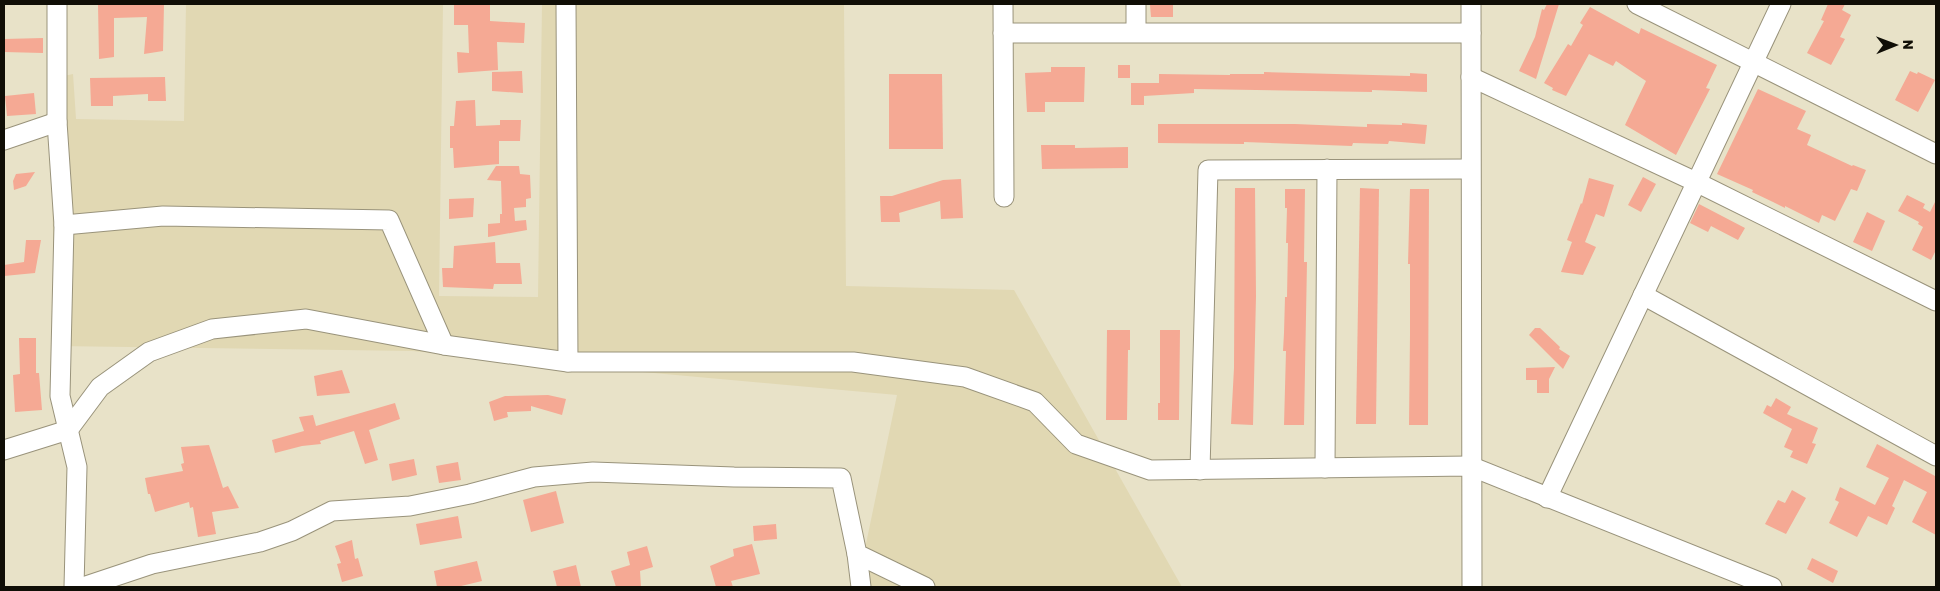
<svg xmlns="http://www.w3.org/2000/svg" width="1940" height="591" viewBox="0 0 1940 591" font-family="Rubik,sans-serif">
<rect width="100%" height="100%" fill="#e8e2c8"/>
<path fill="#e1d8b3" d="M186 4H443L439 296 538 297 542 4H844L846 286 1014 290 1182 587H857L897 395 412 351 56 346 49 79 73 74 76 119 184 121Z"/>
<g fill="#f5a994">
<path d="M98 4H164L163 51 144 54 147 17 114 18V57L99 59Z"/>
<path d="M1157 4H1173V17H1151L1150 5Z"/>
<path d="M1547 4H1559L1536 79 1519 71 1535 37 1542 9 1544 10Z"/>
<path d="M1828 4H1845L1842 10 1851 15 1840 37 1845 39 1831 65 1807 53 1824 21 1821 20Z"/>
<path d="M454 5H490V21L525 23 524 43 497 42 498 70 458 73 457 52 469 53 468 25H454Z"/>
<path d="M1590 7 1639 34 1641 28 1717 65 1706 88 1710 89 1676 155 1625 125 1646 81 1616 61 1613 66 1589 54 1566 96 1552 90 1553 88 1544 83 1568 44 1571 46 1583 25 1580 23Z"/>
<path d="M43 38V53L4 52V39Z"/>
<rect x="1118" y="65" width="12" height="13"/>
<path d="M1051 67H1085L1084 102H1045V112H1027L1025 73 1051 72Z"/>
<path d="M522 71 523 93 492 91V72Z"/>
<path d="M1910 71 1917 74 1918 72 1935 80 1918 112 1895 100Z"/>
<path d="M1264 72 1410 76V73L1427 74V92L1372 90V92L1194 89V93L1144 96V105H1131V83H1159V74L1230 75V74H1264Z"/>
<path d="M889 74H942L943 149H889Z"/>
<path d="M165 77 166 101H148V94L113 96V106H91L90 78Z"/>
<path d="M1758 89 1806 111 1797 129 1811 135 1807 145 1852 166 1853 165 1866 170 1857 191 1851 189 1835 221 1822 215 1819 223 1785 206V208L1773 202 1752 192 1753 190 1717 174Z"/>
<path d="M34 93 36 114 7 116 5 96Z"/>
<path d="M475 100 476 126 500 125V120H521L520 141H499V164L454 168 453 148H450V126H454L456 101Z"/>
<path d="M1402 123 1427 125 1425 144 1389 141 1388 144 1353 143 1352 146 1244 142V144L1158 143V124H1295L1367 127V124L1402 125Z"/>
<path d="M1041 145H1075V148L1128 147V168L1042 169Z"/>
<path d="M496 166H519L520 174 530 175 531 198 526 199V207L514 208 515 221 526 220 527 230 488 237V224L500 223V214H502L501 181 487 180Z"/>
<path d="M35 172 26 186 14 190 13 181 16 174Z"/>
<path d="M1643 177 1656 184 1641 212 1628 205Z"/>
<path d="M1589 178 1614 185 1604 217 1596 214 1585 242 1596 247 1583 275 1561 272 1572 242 1567 240 1581 203 1582 204Z"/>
<path d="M961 179 963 218 941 219 940 201 899 213 900 222H881L880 196H892L943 180Z"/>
<path d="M1235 188H1255L1256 296 1253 425 1231 424 1234 368Z"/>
<path d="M1360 188 1379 189 1376 424H1356Z"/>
<path d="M1285 189H1305L1304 262H1307L1304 425H1284L1286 351H1283L1284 333 1285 297H1287L1288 243H1286L1287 208H1285Z"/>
<path d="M1410 189H1429L1428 425H1409L1410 335V264H1408Z"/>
<path d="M1907 195 1925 204 1923 208 1930 212 1936 200V250L1931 260 1912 250 1923 227 1918 224 1919 222 1898 211Z"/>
<path d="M474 198 473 217 449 219V199Z"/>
<path d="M1699 204 1745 228 1738 240 1711 226 1708 232 1690 223Z"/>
<path d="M1867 212 1885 221 1872 251 1853 242Z"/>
<path d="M26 240H41L35 273 4 276V265L24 262Z"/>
<path d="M495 242 496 263H520L522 284H494L493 289 443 287 442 268H453L454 246Z"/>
<path d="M1535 328H1540L1560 347 1559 349 1570 356 1563 369 1529 335Z"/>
<path d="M1107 330H1130V350H1128L1127 420H1106Z"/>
<path d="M1160 330H1180L1179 420H1158V403H1160Z"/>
<path d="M19 338H36V373H39L42 410 15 412 13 375 20 374Z"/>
<path d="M1555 367 1549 379V393H1537V380H1526V368Z"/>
<path d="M342 370 350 393 317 396 314 376Z"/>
<path d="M548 395 566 399 562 415 531 406V411L507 412 508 417 494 421 489 402 505 396Z"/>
<path d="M1776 398 1791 407 1787 414 1818 428 1812 443 1816 444 1807 464 1790 457 1793 451 1784 447 1792 429 1763 413 1767 405 1771 407Z"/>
<path d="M395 403 400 419 369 430 378 460 365 464 354 431 320 441 321 444 302 446 275 453 272 440 304 431 299 417 313 415 316 426Z"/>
<path d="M1877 444 1935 476 1936 472V535L1912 522 1927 492 1904 480 1892 506 1895 508 1887 525 1868 516 1857 537 1829 523 1839 502 1835 500 1840 487 1875 505 1889 478 1866 467Z"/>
<path d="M209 445 223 488 228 486 239 508 212 512 216 534 198 537 193 507 190 508 189 502 155 512 150 494H148L145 478 183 471 181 464 184 463 181 447Z"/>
<path d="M414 459 417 475 392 481 389 464Z"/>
<path d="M458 462 461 480 439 483 436 466Z"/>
<path d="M1792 490 1806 498 1786 534 1765 524 1778 500 1785 503Z"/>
<path d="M556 491 564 523 531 532 523 500Z"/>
<path d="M458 516 462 538 420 545 416 524Z"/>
<path d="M776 524 777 539 754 541 753 526Z"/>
<path d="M352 540 355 559 358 558 363 576 342 582 337 564 341 563 335 546Z"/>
<path d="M752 544 760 574 731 581 733 587H716L710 566 734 556 733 549Z"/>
<path d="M647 546 653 567 640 571 641 587H616L611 571 630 565 627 552Z"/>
<path d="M1812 558 1838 571 1833 583 1807 569Z"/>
<path d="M477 561 482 581 457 587H437L434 571Z"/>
<path d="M576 565 581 587H557L553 571Z"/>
</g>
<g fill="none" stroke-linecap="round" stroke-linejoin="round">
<g stroke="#99937b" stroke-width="21">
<g id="minor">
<path d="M57 4V122L64 225 60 396 77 467 74 587"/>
<path d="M566 4 568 362"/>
<path d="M1003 4 1004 197"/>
<path d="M1471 4 1472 587"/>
<path d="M1637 4 1936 154"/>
<path d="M1136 31V4"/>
<path d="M1003 33H1471"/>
<path d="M1471 77 1696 182 1936 301"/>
<path d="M4 140 57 122"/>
<path d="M64 225 163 216 389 220 444 345"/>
<path d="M1643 295 1936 456"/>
<path d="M4 450 68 430 100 387 149 352 212 329 306 319 444 345 568 362H853L965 377 1035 402 1076 444 1150 470 1470 466 1772 587"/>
<path d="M1325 468 1327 169"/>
<path d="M1200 470 1208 170 1470 169"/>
<path d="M1547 498 1781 4"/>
<path d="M857 554 861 587"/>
<path d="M83 587 152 564 260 542 292 531 332 511 410 506 470 494 534 477 593 472 734 477 841 478 857 554 925 587"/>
</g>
</g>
<use href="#minor" stroke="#fff" stroke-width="19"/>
</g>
<rect width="1940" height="591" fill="none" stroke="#100e06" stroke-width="10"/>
<g transform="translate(1895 45) rotate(89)" stroke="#e8e2c8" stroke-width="4" paint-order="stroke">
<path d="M0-4L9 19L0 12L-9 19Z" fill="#100e06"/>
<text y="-8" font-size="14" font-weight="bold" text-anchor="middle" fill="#100e06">N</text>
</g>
</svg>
